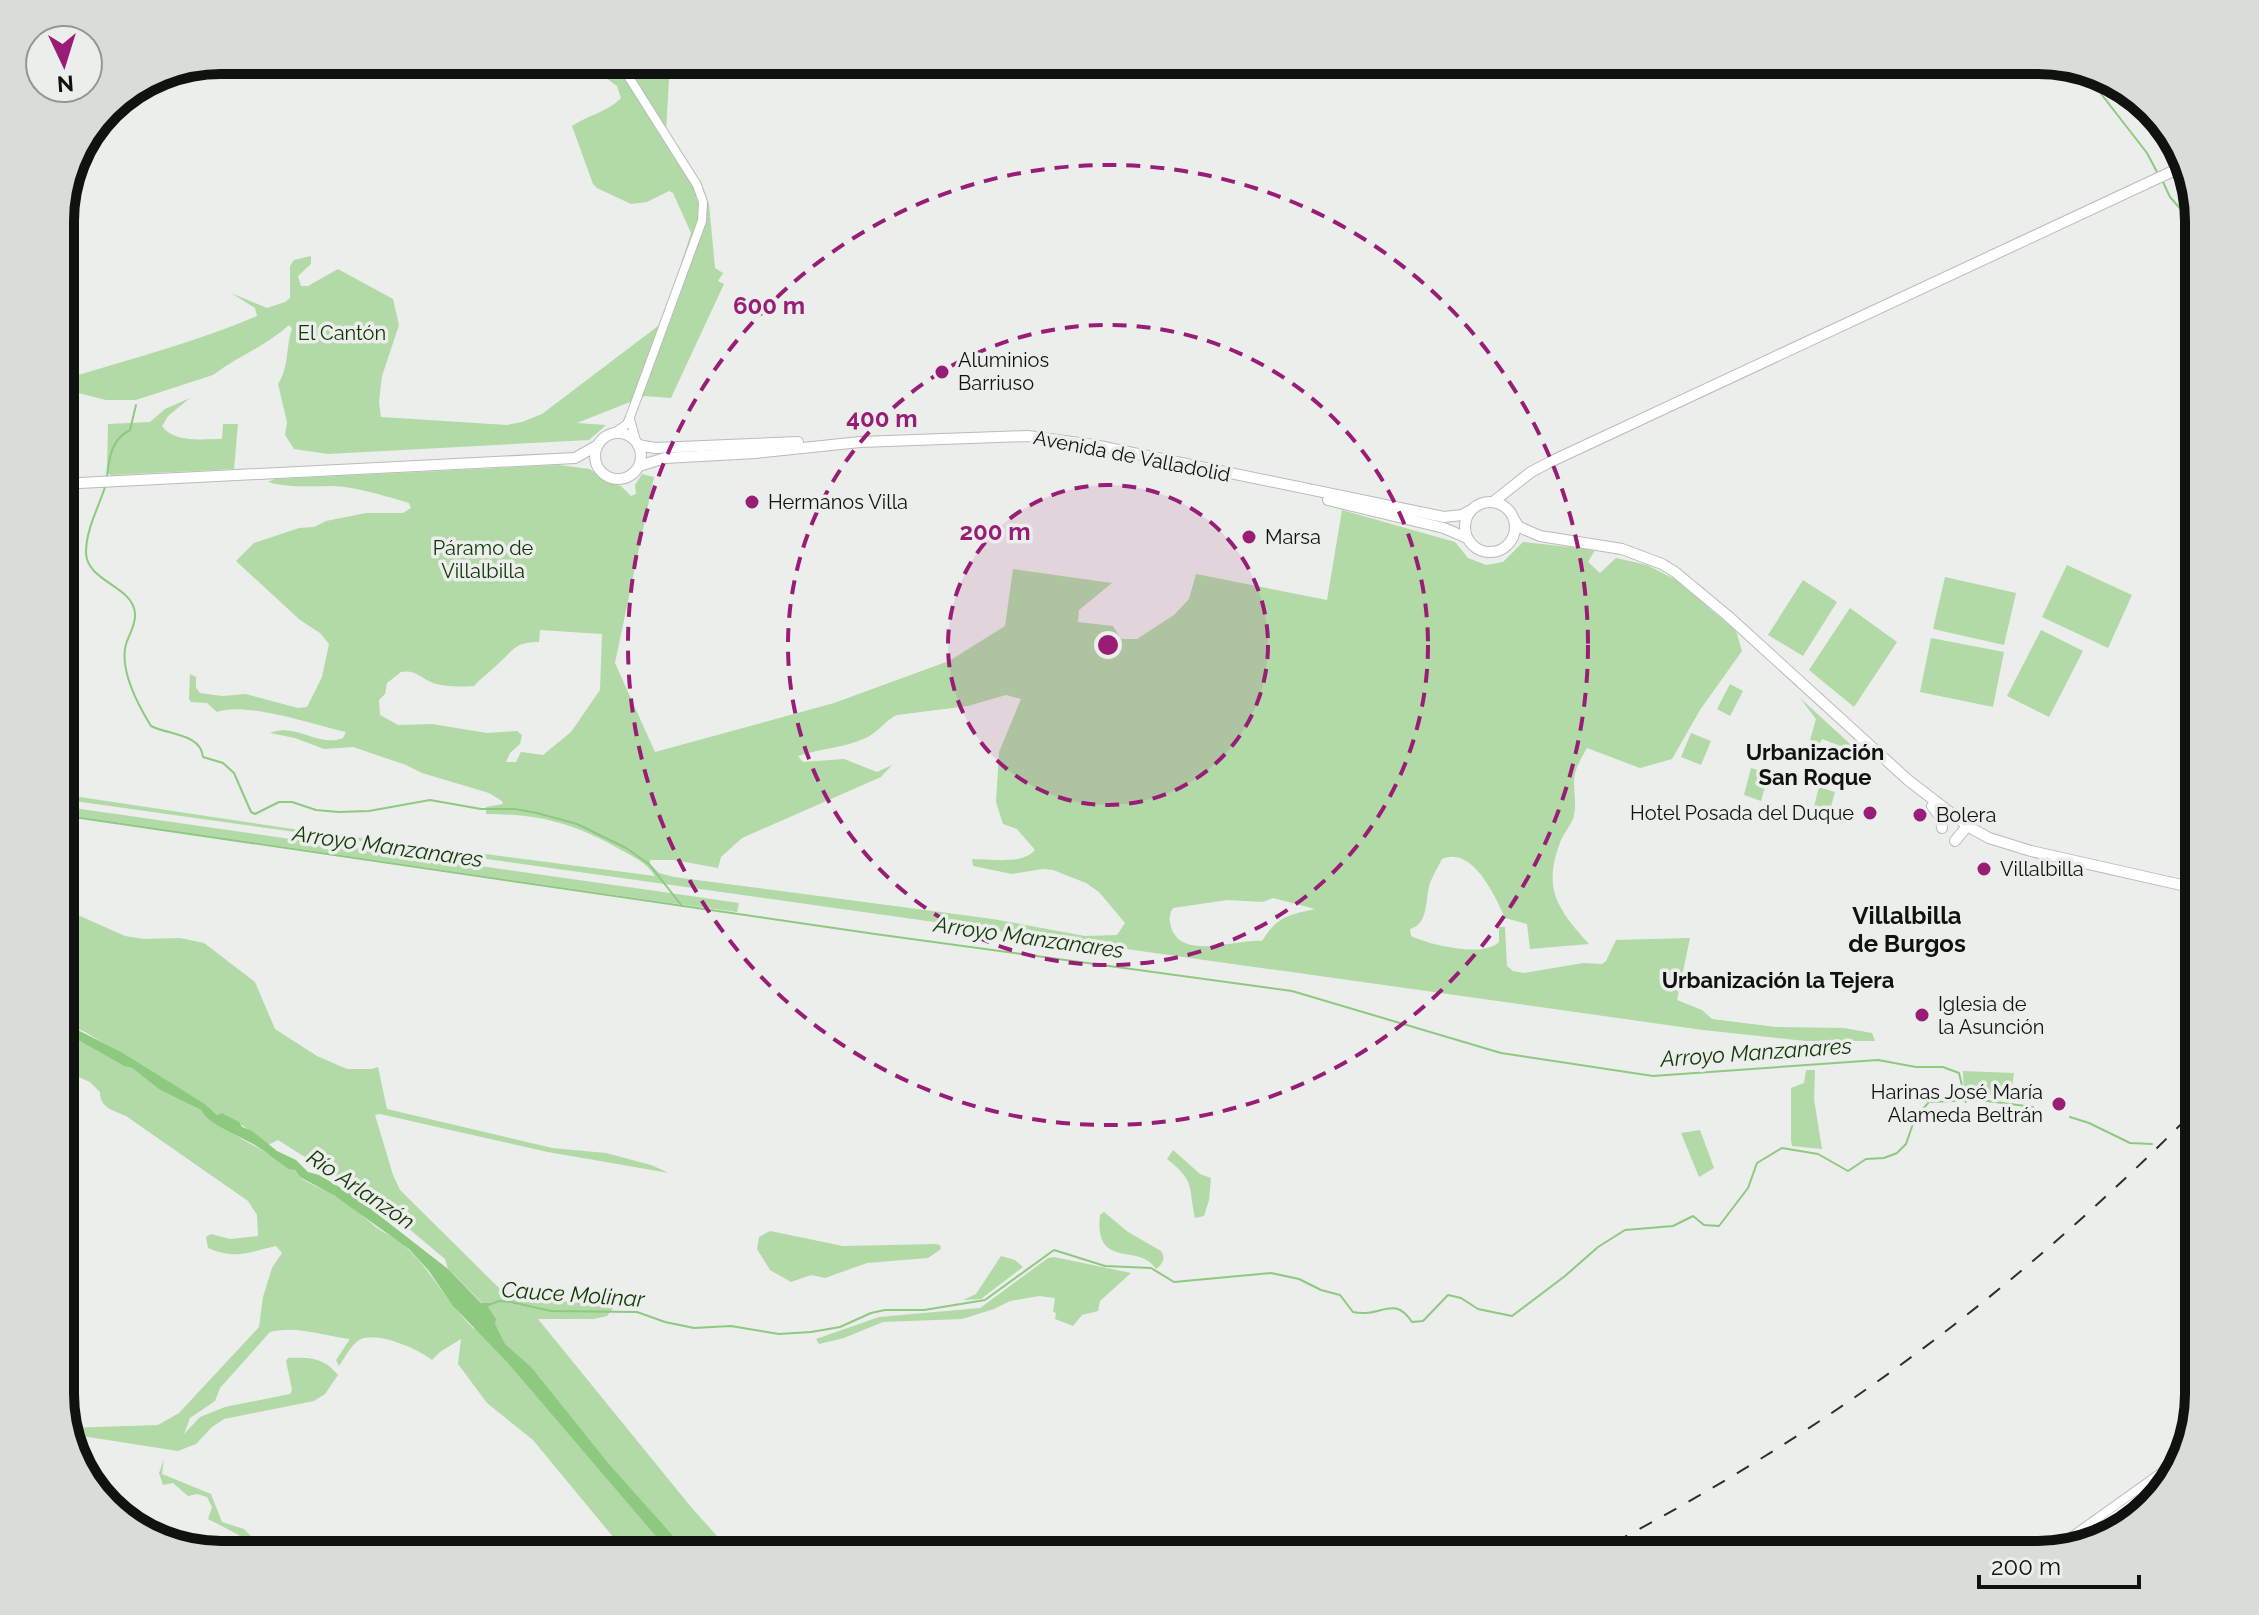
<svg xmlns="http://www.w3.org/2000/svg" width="2259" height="1615" viewBox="0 0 2259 1615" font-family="Raleway,sans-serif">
<rect width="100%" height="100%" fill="#ebeeea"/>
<g fill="#b1daa7" fill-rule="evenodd">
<path d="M582 60H670L666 132 679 147 709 204 715 268 723 273 718 281 724 284 671 398 645 396 577 423 606 425 589 440 328 454 294 449 285 435 287 422 278 384C289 368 286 346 292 328L289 325C266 346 238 356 213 375L136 400H106L70 391 68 378C131 359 196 342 257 316L255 308 231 293 267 308 285 302 290 298V266L294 260 311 256V264L298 276 301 286H308L338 269 393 299 399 325 382 376 379 402 381 417 507 425 522 422 542 414 662 323 691 233 673 193 669 191 647 202 631 204 597 188 593 184 572 126C588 115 608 112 621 98L617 86Z"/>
<path d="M190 398 168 416 162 426C174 443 202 439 222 439L223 424H238L234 469 111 475 107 473 108 424 150 422 165 409Z"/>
<path d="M559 465 590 469 606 482 621 486 631 496 636 494 635 485 642 474 654 477 615 663 655 752 834 703 949 661 1005 626 1013 569 1112 583 1079 610 1078 622 1113 626 1121 639H1137L1174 615 1189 599 1196 574 1327 600 1342 510 1455 542 1468 558 1486 565 1503 562 1523 542 1595 550 1588 562 1600 573 1616 558 1647 565 1676 580 1736 631 1742 651 1700 710 1672 759 1640 768 1587 748C1581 759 1574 769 1574 782 1574 795 1577 806 1573 819 1570 826 1564 833 1561 840 1542 889 1557 908 1589 944L1530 949 1527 924 1505 918C1495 896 1473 846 1442 859 1438 867 1433 875 1430 883 1425 899 1429 924 1410 929L1411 936C1430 945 1484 958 1499 942V927H1505L1507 966 1513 971 1524 973 1583 963 1602 964 1606 961 1616 940 1690 938 1677 1000 1702 1010 1712 1019 1776 1027 1844 1028 1872 1033 1875 1041H1805L1703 1030 60 799V794L293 829 655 876C647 863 634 857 621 850 574 823 539 814 486 814V807L503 804 502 801 489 793 422 773 406 765 353 747 324 749 295 738 270 733C295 722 319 748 343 738L346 732C315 725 246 701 217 712L207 703 191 702 189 699 190 674 196 677V688L200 693 222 696 246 694 298 708 307 707 322 677 329 644 320 633 300 620 236 561 254 543 299 528 314 527 326 521 366 513H403L411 508 409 503C390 497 351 486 333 486 311 486 289 488 268 482L275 479ZM540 630 602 634 600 690 571 732 543 755 521 752 516 762H506L510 753 520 744 522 735 517 731 487 733 432 724 398 725 380 715 379 700 385 694 387 683 401 672C415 669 421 678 433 683 446 687 460 687 474 686 482 677 491 671 499 663 514 649 516 642 539 642ZM1006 695 1021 699 999 752 996 802 1003 824 1017 829 1035 850C1022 865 991 859 972 859L973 866 1012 874 1043 869 1053 870 1086 883 1099 892 1125 923 1117 935 1085 936 993 919 674 877 659 873 650 864V860H674L718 868 721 857 742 838 881 777 892 765 877 772 844 759 803 762 798 756C818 749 841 748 861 740 878 734 885 720 897 715L968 706ZM1273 898 1315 909C1288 915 1278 916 1262 941 1237 939 1187 959 1173 932 1169 923 1168 916 1173 908L1227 900 1263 902Z"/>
<path d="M2067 565 2132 595 2108 648 2042 617Z"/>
<path d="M1945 577 2016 593 2004 645 1933 629Z"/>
<path d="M1803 580 1837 602 1803 656 1768 635Z"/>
<path d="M1850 608 1897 642 1854 707 1809 670Z"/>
<path d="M2041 630 2083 651 2049 717 2007 696Z"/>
<path d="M1931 638 2004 652 1993 707 1920 692Z"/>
<path d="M1730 684 1743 691 1730 716 1717 709Z"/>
<path d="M1800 698 1860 753 1862 754 1822 739 1820 743 1810 740 1816 719Z"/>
<path d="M1691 733 1711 741 1701 765 1681 757Z"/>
<path d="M1751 768 1769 773 1761 801 1744 795Z"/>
<path d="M1819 787 1835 792 1826 824 1811 818Z"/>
<path d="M60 806 663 892 739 903 737 912 649 900 60 814Z"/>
<path d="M60 907 125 936 144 939 180 938 204 943 255 982 275 1029 317 1056 347 1069H372L378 1067 387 1109 552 1148 606 1153 651 1165 669 1173 548 1152 380 1114 375 1115 393 1175 400 1190 498 1287C539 1318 578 1289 614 1307L607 1316 594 1319H538L691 1507 734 1555H628L533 1440 487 1403 458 1364 461 1339 440 1352 432 1360C419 1349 375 1330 359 1340 351 1345 344 1359 339 1366L336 1360 350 1339C323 1336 297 1325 270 1332L220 1388 215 1401 190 1418 184 1434 200 1417 225 1407 290 1394 292 1390 286 1361 288 1358C308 1357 324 1357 338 1375L325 1394 314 1401 224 1419 212 1427 196 1444 178 1451 82 1436 69 1438 67 1428 158 1425 179 1413 259 1327 263 1297 272 1268 282 1253 276 1246C248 1252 237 1260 208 1248L206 1237 211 1234 230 1239 258 1236 257 1215 248 1201 126 1116C113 1110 100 1108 100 1092L90 1082 60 1069V1030L124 1066 132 1068 160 1090 201 1110C208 1124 275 1155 293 1169 296 1171 298 1175 301 1178 311 1185 323 1189 333 1195 348 1203 364 1217 377 1228 386 1234 399 1240 407 1248 432 1272 449 1305 474 1329L489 1310 448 1269 445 1259 378 1203 278 1140 268 1145C254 1134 239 1122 222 1113L217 1115 205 1104 85 1032 60 1021Z"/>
<path d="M1806 1070H1815L1814 1099 1822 1149 1792 1146 1791 1140V1088L1804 1083Z"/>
<path d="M1963 1071 2014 1073 2010 1100 1983 1093 1964 1094Z"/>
<path d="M1700 1130 1714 1168 1699 1177 1681 1133Z"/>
<path d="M1173 1150 1200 1174 1211 1178 1209 1200 1204 1216 1195 1218C1188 1186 1196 1182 1167 1159Z"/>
<path d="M1104 1212 1128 1232 1161 1251C1166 1258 1163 1264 1156 1269 1140 1242 1094 1271 1100 1215Z"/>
<path d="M770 1231 843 1246 936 1244 940 1245 941 1249 928 1258 867 1263 825 1278 811 1275 791 1282 770 1270 757 1249 759 1237Z"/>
<path d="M1001 1256 1015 1260 1023 1267 981 1299 963 1300 976 1294Z"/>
<path d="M1054 1257 1131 1273 1100 1301 1098 1311 1082 1315 1073 1326 1055 1319 1056 1313 1053 1312 1055 1298 1039 1296 1010 1301 994 1309 962 1319 883 1322 844 1338 819 1344 816 1339 879 1317 980 1308 1048 1258Z"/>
<path d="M164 1459 162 1474 211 1494 222 1522 244 1529 261 1546 284 1555H265L237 1534 208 1519 212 1507 207 1497 197 1494 188 1496 173 1483 163 1485 159 1473Z"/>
</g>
<path fill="#8ec980" d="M60 1021 121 1052 205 1104 217 1115 222 1113 239 1122 242 1127 252 1131 277 1151 296 1160 308 1172 319 1175 353 1195 448 1269 481 1303H489L490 1305 488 1307 496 1319 495 1324 505 1344 531 1367 608 1463 690 1555H672L508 1363 453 1306 429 1271 409 1249 335 1196 300 1177 295 1170 289 1169C278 1162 268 1153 258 1147 243 1137 208 1125 201 1110L160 1090 132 1068 124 1066 60 1030Z"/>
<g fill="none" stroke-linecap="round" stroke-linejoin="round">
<g stroke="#8ec980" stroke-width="2">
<path d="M2088 77 2147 153 2157 172"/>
<path d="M2163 182 2170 197 2199 230"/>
<path d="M107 476C109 457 112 439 130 430L136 405"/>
<path d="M105 487C98 509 86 529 86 553 87 582 134 586 135 614 136 624 129 635 126 644 119 670 138 705 151 726 169 735 201 734 203 757L223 763 234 773 251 812 255 814 279 802H292L316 810 339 812 369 811 430 800 481 809H515L537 813 577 824 626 848 649 864 682 906"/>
<path d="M60 815 875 934 1292 991 1501 1053 1653 1076 1878 1060 1916 1067H1943L1959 1073 1966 1102"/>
<path d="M2070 1117 2089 1123 2130 1143 2152 1144"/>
<path d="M489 1305 499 1301 511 1302 551 1311 637 1312 665 1322 694 1328 731 1326 779 1334 811 1332 840 1327 871 1313 885 1310H924L985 1300 1054 1250 1105 1266 1151 1268 1174 1282 1271 1273 1299 1279 1321 1290 1340 1295 1353 1312C1382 1318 1393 1294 1412 1322L1423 1321 1448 1295 1461 1298 1478 1309 1512 1316 1565 1276 1598 1247 1625 1230 1673 1226 1693 1216 1704 1225 1719 1226 1748 1188 1757 1163 1782 1148 1818 1154 1848 1171 1866 1159 1884 1158 1897 1153 1906 1144 1915 1118 1929 1102 1980 1100 2033 1107"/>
</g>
<g stroke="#b9bcb8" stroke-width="10">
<g id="secondary">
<path d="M630 419 636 441"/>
<path d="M614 433 627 424 630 417 702 221 703 202 697 185 618 60"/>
<path d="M2071 1547 2172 1476"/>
<path d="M2050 1552 2176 1462"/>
</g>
</g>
<g stroke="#b9bcb8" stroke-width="12">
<g id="highway">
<circle cx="618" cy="456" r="23"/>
<path d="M638 445 655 448 798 442"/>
<path d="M639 466 665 458 755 453 860 442 1028 436 1094 445 1444 517 1462 515 1471 510"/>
<path d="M60 484 575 458 598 445"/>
<path d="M1328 500 1444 528 1467 538"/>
<circle cx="1490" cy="527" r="25"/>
<path d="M1493 502 1531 472 1552 461 2186 165"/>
<path d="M1515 521 1519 527 1540 536 1622 549 1662 564 1675 572 1728 616 1908 780 1969 827 1989 838 2031 851 2199 889"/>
<path d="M1932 806 1941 818 1942 828"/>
<path d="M1955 841 1964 830"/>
</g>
</g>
<use href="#secondary" stroke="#fff" stroke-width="8"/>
<use href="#highway" stroke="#fff" stroke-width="10"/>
<path stroke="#2c2e2c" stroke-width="2" stroke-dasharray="14 14" stroke-linecap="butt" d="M1590 1555C1822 1436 2017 1292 2199 1106"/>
</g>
<circle cx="1108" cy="645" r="160" fill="#991d76" fill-opacity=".12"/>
<g fill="none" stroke="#991d76" stroke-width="4" stroke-dasharray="14 10">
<circle cx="1108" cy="645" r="160"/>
<circle cx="1108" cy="645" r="320"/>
<circle cx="1108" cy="645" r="480"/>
</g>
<g fill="#991d76" stroke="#ebeeea" stroke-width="3">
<circle cx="942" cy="372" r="8"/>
<circle cx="752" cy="502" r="8"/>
<circle cx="1249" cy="537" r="8"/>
<circle cx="1870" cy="813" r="8"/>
<circle cx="1920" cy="815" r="8"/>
<circle cx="1984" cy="869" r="8"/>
<circle cx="1922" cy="1015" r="8"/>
<circle cx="2059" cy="1104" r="8"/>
</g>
<g text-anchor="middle" stroke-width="7" stroke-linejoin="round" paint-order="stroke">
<g font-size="20" fill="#0e3503" stroke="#ebeeea">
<text x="342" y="340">El Cantón</text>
<text x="483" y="555">Páramo de<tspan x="483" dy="23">Villalbilla</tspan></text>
</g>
<g font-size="20" fill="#101210" stroke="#ebeeea" text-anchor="start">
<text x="958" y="367">Aluminios<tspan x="958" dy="23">Barriuso</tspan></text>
<text x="768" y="509">Hermanos Villa</text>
<text x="1265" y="544">Marsa</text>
<text x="1854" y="820" text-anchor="end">Hotel Posada del Duque</text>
<text x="1936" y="822">Bolera</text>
<text x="2000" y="876">Villalbilla</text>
<text x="1938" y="1011">Iglesia de<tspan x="1938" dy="23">la Asunción</tspan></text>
<text x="2043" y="1099" text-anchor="end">Harinas José María<tspan x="2043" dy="23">Alameda Beltrán</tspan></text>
</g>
<g font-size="20" fill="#101210" stroke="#ebeeea">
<text transform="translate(1132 456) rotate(11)" y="7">Avenida de Valladolid</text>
</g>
<g font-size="22" font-weight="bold" fill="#101210" stroke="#ebeeea">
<text x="1815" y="760">Urbanización<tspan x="1815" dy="25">San Roque</tspan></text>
<text x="1778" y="988">Urbanización la Tejera</text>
</g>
<g font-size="22" font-style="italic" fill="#113806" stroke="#ebeeea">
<text transform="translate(388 846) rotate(8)" y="8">Arroyo Manzanares</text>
<text transform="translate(1029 937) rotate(8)" y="8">Arroyo Manzanares</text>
<text transform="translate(1756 1052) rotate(-4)" y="8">Arroyo Manzanares</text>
<text transform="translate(361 1189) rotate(34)" y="8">Río Arlanzón</text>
<text transform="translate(573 1294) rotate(4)" y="8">Cauce Molinar</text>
</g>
<g font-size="24" font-weight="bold" fill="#101210" stroke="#ebeeea">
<text x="1907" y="924">Villalbilla<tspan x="1907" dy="28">de Burgos</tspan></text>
</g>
</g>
<path d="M0 0H2259V1615H0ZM221 74H2038A147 147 0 0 1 2185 221V1394A147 147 0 0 1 2038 1541H221A147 147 0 0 1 74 1394V221A147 147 0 0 1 221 74Z" fill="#d9dcd9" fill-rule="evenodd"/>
<path fill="none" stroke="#101210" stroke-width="10" d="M221 74H2038A147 147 0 0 1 2185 221V1394A147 147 0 0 1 2038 1541H221A147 147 0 0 1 74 1394V221A147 147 0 0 1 221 74Z"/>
<circle cx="1108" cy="645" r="12" fill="#991d76" stroke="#ebeeea" stroke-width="4"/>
<g font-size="24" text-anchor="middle" font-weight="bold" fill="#991d76" stroke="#ebeeea" stroke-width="7" stroke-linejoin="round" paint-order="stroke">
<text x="769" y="314">600 m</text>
<text x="882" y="427">400 m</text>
<text x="995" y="540">200 m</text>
</g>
<g transform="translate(64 64) rotate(176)"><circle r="38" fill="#ebeeea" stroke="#939693" stroke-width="2"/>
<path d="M0-6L14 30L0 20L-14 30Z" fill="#991d76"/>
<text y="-12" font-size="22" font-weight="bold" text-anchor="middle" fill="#101210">N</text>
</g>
<path d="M1979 1575v12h160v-12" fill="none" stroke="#101210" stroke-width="4"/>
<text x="1991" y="1575" font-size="24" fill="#101210" stroke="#ebeeea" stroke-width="6" paint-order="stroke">200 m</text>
</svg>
